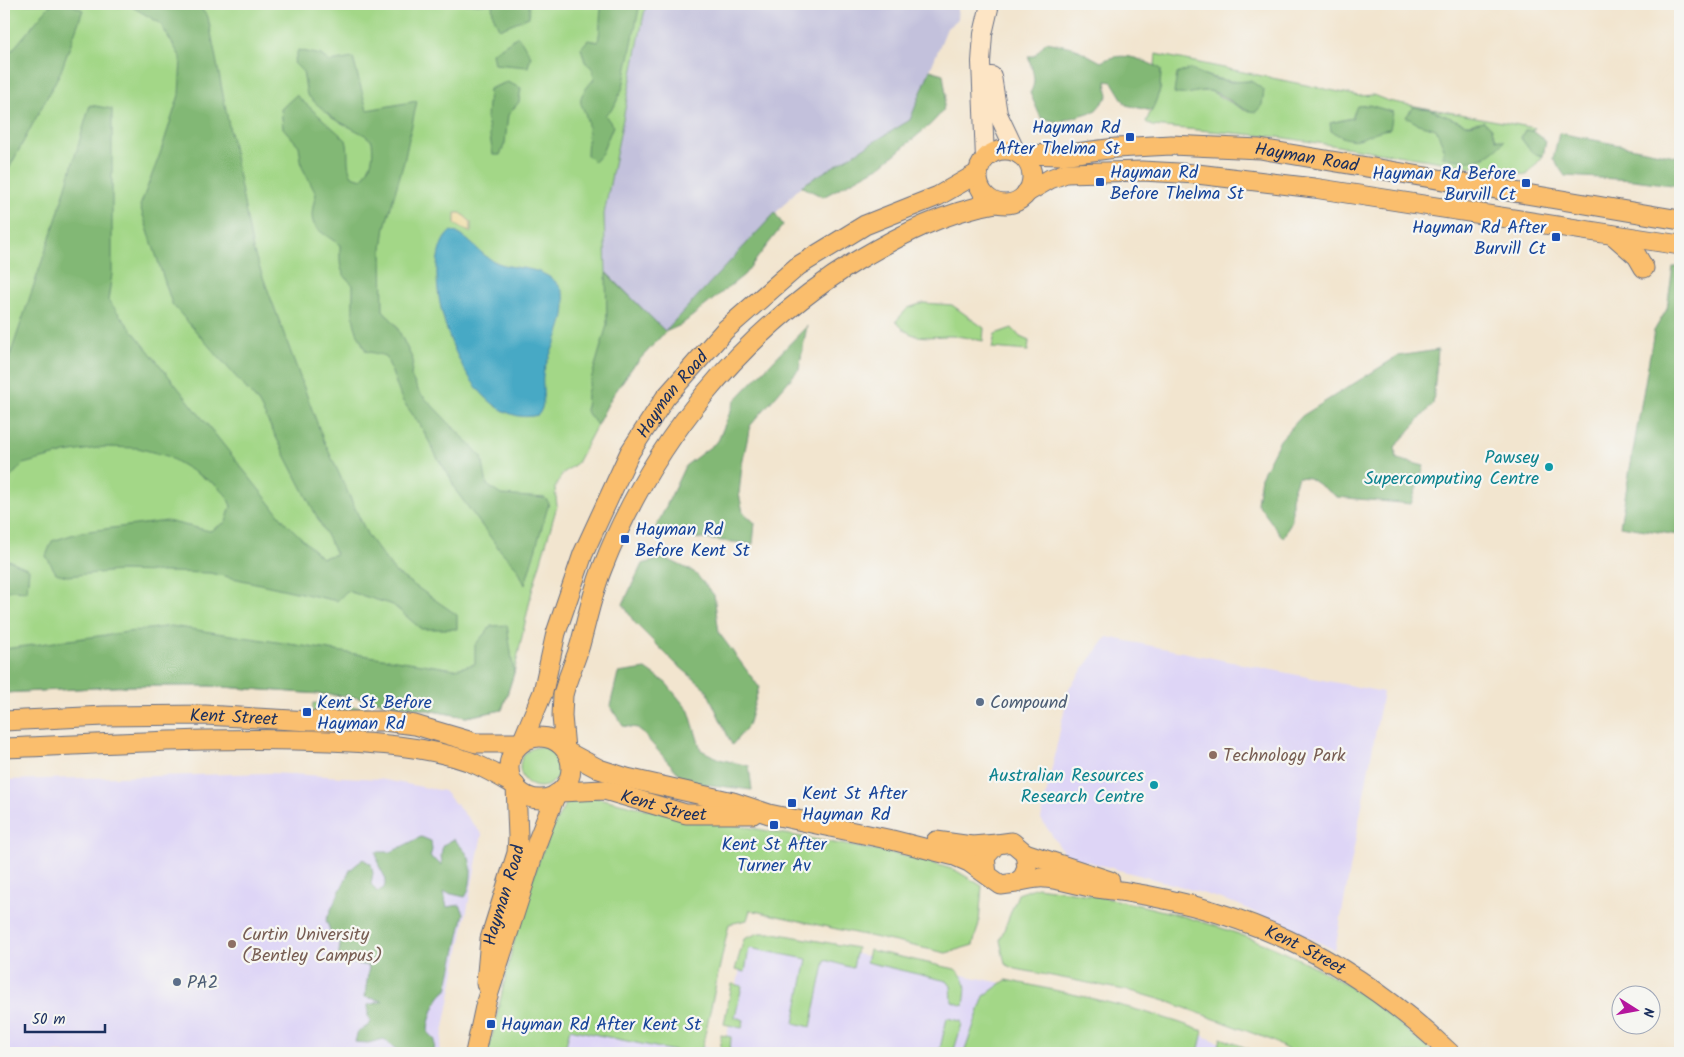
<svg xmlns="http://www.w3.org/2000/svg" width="1684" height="1057" viewBox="0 0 1684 1057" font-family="Kalam,sans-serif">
<rect width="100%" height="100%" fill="#f6f6f2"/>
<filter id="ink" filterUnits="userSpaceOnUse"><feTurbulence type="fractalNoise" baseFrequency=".02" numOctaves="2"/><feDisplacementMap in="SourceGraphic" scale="10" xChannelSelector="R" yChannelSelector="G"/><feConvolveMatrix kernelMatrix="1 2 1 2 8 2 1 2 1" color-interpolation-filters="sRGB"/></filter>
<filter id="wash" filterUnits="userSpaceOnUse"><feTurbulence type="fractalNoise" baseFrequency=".0096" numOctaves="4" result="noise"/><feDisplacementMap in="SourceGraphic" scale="20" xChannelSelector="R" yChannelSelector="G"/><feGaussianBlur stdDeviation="1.12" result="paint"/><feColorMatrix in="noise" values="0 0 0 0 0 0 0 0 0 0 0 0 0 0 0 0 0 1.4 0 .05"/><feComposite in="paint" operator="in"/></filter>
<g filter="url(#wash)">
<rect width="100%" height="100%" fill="#f2e5cf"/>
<g fill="#ded5f6">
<path d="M1107 637 1383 692 1335 950 1237 904 1176 885 1066 856 1041 819 1069 688Z"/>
<path d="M270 773 379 779 444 791 482 834 439 1053H4V780Z"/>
<path d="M773 937 1097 1002 1161 1018 1244 1053H541L549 1018 724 1051 744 948Z"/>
</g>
<path fill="#c3c1dc" d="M646 4H958L957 20 947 28 910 120 801 186 665 331 606 273 604 214Z"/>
<g fill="#a3d787" stroke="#5f8372" fill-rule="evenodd">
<path d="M4 4H646L604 214 606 272 665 331 632 368 611 398 577 463 562 474 555 488 557 506 532 591 514 673 502 710 466 717 348 696 209 686H129L4 693Z"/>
<path d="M1156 54 1359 96 1373 95 1388 101 1535 128 1533 131 1525 130 1521 138 1532 153 1543 156 1527 175 1279 137 1152 126 1146 122 1160 90 1161 69 1155 66ZM1196 72C1215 79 1231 83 1251 81L1246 111 1210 91 1193 92ZM1429 109C1444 116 1460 129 1476 122L1491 127 1496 139 1504 141 1484 158 1444 148ZM1352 118 1390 129 1377 130 1370 135 1330 123Z"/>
<path d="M923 303 952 305 984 328 983 341C973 339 962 336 951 336 929 336 911 342 896 321L908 308Z"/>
<path d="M1012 328 1020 337 1029 341 1028 351 992 348 995 334Z"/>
<path d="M313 703 369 708 358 712H313Z"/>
<circle cx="540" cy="767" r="20"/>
<path d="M594 797 641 808 912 857 955 870 982 886 979 923 973 945 946 953 750 910 747 920 729 924 701 1053H684L570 1029 564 1053H488C508 971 523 878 565 805L570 801Z"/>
<path d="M1037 887C1138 900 1249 928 1337 979 1372 999 1403 1028 1434 1053H1293L1271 1040 1169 1002 1135 992 1016 969 1005 964 1000 940 1018 894Z"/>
<path d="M759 933H774L857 948 853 968 825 960 811 1027 794 1023 807 959 749 948 745 972 735 970 744 939Z"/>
<path d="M869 950 955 969C969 981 966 988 964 1006L952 1002 951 986 947 981 866 962Z"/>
<path d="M1006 980C1073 994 1139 1007 1203 1031L1198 1053H964L984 996Z"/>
<path d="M732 984 742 986 735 1017 744 1020 742 1028 724 1024Z"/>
<path d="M947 1018 961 1021 962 1024 953 1053H939Z"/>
<path d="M721 1035 731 1037 730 1053H720Z"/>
<path d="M1221 1038 1259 1053H1217Z"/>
</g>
<g fill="#82b874" stroke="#4e7469">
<path d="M51 4H70L83 10 61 71 4 178V60Z"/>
<path d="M127 4H197L208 17 253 250 323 439 368 536 395 572 457 615V629H421L393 605 347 591 337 601 210 573 118 571 67 576 56 573 46 556 52 541 81 532 167 521 210 531 226 522 231 506 226 495 216 485 167 456 138 448 104 447 65 453 23 464 4 484V373L57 217 90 105 112 109V274L108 300 285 522 322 558 336 554 258 402 172 304 140 206 160 154 179 95 181 58 160 23Z"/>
<path d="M492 4H529V17L499 29 493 15Z"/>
<path d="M602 4H640L623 87 614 107 605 115 613 126 602 153 594 162 587 155C587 146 589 136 588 126 585 100 570 106 594 79L592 68 585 62 581 48 588 40 598 42C601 29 599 17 602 4Z"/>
<path d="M518 36 531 56 528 67 494 64 492 53Z"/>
<path d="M1046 42 1073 47 1101 62C1122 50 1141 59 1161 69L1160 90 1152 111 1126 105 1112 82 1106 81 1108 96 1095 111 1058 122 1041 118 1030 93C1038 80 1032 70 1028 56H1034Z"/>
<path d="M298 50 321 55 330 62 353 58 367 110 417 101 404 162 385 227 382 249 383 310 396 325 413 360 411 376 419 392 482 457 487 485 501 495 545 498 549 503 525 585 517 568 500 550 456 491 450 477 438 459 421 426 402 400 386 356 366 351C350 320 353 318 353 285 338 271 340 265 340 245 313 226 307 228 316 194L302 167 299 146 283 128 281 109 296 95 346 140C350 153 345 164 352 176L362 179C372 165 374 158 372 141L365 135 332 118 307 95 303 72 294 63Z"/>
<path d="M1189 69 1215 79 1231 82 1251 81 1264 90 1262 105 1256 112C1238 111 1227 94 1209 91 1196 90 1186 97 1174 93L1177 74Z"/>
<path d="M930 70 943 74 946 95 943 111 931 124 882 165 823 197 801 186 910 120Z"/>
<path d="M507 82 521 88 519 102 508 115 505 143 500 155H493L487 118 489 89Z"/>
<path d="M1369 105 1393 112 1390 129C1361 132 1362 150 1331 131L1330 123 1352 118 1357 106Z"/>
<path d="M1413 107 1429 109 1468 125 1483 121 1491 127 1496 139 1504 141C1488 161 1466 165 1442 156L1444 148 1436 129 1418 124 1406 117Z"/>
<path d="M1525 130 1533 131 1546 141 1543 156 1532 153 1521 138Z"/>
<path d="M1559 133 1680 157V186L1634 180 1565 176 1553 159Z"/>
<path d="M775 213 783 225 744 275 681 325 665 332 631 369 611 398 597 425 586 411 587 393 607 325 606 273 665 331Z"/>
<path d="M1673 267H1680V532L1678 535 1620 526 1654 331 1667 309Z"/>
<path d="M807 326 799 369 750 426 742 465 739 494 743 512 755 523 753 544 653 534 685 466 718 441 735 400Z"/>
<path d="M1438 350 1433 404 1395 447 1397 459 1424 466 1411 504 1337 497 1309 478 1298 477 1292 494V520L1283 538 1257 503 1261 477 1280 440 1302 416 1398 356Z"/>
<path d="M4 558 29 569 27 591 11 590 4 593Z"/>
<path d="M665 558 694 572 714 595 719 633 759 687 748 726 732 745 706 689 674 662 634 622 623 604 642 564Z"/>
<path d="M507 625 514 673 502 710 466 717 348 696 209 686H129L4 693V649L171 626 455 669 475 664V645L491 626Z"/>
<path d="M646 669 666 683 689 711 701 750 719 759 749 766 752 790 686 782 638 728 623 726 610 706 618 673Z"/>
<path d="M421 837 431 841 432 850 430 857 442 865 441 855 443 845 454 839C459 845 466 851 469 858 473 867 471 890 465 897L443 892 447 907 460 905 464 913 447 990C436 997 428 1019 428 1033L435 1040 434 1053 397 1050 384 1039 368 1043 355 1042 358 1031 368 1026 371 1022 368 1016V1005L383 1001 365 997 369 966 338 960 341 937 331 933 326 920 350 870 363 859 371 864 373 873 371 884 377 892 384 888 386 879 379 866 376 852H391Z"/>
</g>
<path fill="#eeda9e" stroke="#84847e" d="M455 213H461L471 222V233L455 224Z"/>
<path fill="#46a9c5" stroke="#306c92" d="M451 231C469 235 479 256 498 263 511 268 525 267 539 272 587 290 556 337 544 370 540 384 548 404 538 415 464 435 410 262 451 231Z"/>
</g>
<g filter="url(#ink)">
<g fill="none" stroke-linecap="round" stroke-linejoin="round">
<g stroke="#666f86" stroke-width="20">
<g id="secondary">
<path d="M992 76 998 114 1016 152"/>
<path d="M985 159 981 62 983 34 990 4"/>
</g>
</g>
<g stroke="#666f86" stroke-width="21">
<g id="primary">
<circle cx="1005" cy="177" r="27"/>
<path id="s1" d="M1019 154 1060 155 1116 148 1171 145 1260 149 1680 220"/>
<path d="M1026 193 1050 179 1066 173 1142 171 1197 174 1314 188 1680 245"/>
<path d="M1613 235 1637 256 1644 268"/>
<path id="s2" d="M4 721 104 716 205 715 310 721H384L415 725 476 743H521"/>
<circle cx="540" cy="768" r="31"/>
<path id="s3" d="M522 742 543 692 556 633 583 554 630 452 665 398 725 330 798 266 865 225 938 196 978 173"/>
<path d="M4 748C112 744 221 736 329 741 374 743 425 746 468 761 484 767 499 776 515 785"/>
<path d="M565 749 562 716 563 695C567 678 575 662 580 645 587 620 592 594 602 569 651 443 742 331 858 260 902 234 945 212 996 203"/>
<path d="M567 752 599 769 627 778 733 802 769 814 892 840 955 856 969 862 1001 885 1016 883 1023 877 1027 868 1025 853 1012 842 997 844 985 857 987 874"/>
<path id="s4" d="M560 792 604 790 686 814H753"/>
<path d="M936 841 972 846 997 844"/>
<path d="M1025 853 1110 881"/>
<path id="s5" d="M1019 881C1027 880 1037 877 1045 878 1062 879 1080 886 1097 888 1238 904 1347 955 1450 1053"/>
<path id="s6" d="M486 984 490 939 517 853 518 837 516 786"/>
<path d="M475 1053 486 1002 538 840 556 794"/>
</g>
</g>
<use href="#secondary" stroke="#fde5c5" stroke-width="18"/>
<use href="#primary" stroke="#fabe6d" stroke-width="19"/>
</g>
</g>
<g fill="#1a4fb4" stroke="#f6f6f2" stroke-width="2">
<rect x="1125" y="132" width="10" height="10" rx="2.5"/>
<rect x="1095" y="177" width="10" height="10" rx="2.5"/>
<rect x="1521" y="178" width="10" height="10" rx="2.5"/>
<rect x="1551" y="232" width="10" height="10" rx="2.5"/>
<rect x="620" y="534" width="10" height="10" rx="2.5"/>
<rect x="302" y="707" width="10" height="10" rx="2.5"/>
<rect x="787" y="798" width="10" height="10" rx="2.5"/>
<rect x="769" y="820" width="10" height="10" rx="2.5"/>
<rect x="486" y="1019" width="10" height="10" rx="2.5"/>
</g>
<g fill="#0f9aa8" stroke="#f6f6f2" stroke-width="2">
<circle cx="1549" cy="467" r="5"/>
<circle cx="1154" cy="785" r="5"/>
</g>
<g fill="#5c6f8a" stroke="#f6f6f2" stroke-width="2">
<circle cx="980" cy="702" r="5"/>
<circle cx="177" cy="982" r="5"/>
</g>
<g fill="#8d6e63" stroke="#f6f6f2" stroke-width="2">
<circle cx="1213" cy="755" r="5"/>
<circle cx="232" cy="944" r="5"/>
</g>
<g text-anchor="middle" stroke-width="4.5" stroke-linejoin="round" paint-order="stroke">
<g font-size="18" fill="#164399" stroke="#f6f6f2" text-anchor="start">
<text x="1120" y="133" text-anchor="end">Hayman Rd<tspan x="1120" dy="21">After Thelma St</tspan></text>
<text x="1110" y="178">Hayman Rd<tspan x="1110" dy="21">Before Thelma St</tspan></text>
<text x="1516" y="179" text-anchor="end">Hayman Rd Before<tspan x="1516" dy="21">Burvill Ct</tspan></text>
<text x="1546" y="233" text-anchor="end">Hayman Rd After<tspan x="1546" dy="21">Burvill Ct</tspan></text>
<text x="635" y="535">Hayman Rd<tspan x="635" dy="21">Before Kent St</tspan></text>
<text x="317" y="708">Kent St Before<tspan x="317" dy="21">Hayman Rd</tspan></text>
<text x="802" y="799">Kent St After<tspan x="802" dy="21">Hayman Rd</tspan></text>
<text x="774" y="850" text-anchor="middle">Kent St After<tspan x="774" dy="21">Turner Av</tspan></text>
<text x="501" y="1030">Hayman Rd After Kent St</text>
</g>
<g font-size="18" fill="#1b2f5e" stroke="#f6f6f2">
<text dy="6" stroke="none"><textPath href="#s1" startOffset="289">Hayman Road</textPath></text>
<text dy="6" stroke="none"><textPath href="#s3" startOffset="382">Hayman Road</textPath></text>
<text dy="6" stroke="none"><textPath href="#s2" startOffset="230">Kent Street</textPath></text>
<text dy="6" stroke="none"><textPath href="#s4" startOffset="106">Kent Street</textPath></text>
<text dy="6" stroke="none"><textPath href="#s6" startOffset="91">Hayman Road</textPath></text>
<text dy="6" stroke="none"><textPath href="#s5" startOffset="298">Kent Street</textPath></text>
</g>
<g font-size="18" fill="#0d838f" stroke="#f6f6f2" text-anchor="end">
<text x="1539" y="463">Pawsey<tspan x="1539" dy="21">Supercomputing Centre</tspan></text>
<text x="1144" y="781">Australian Resources<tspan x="1144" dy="21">Research Centre</tspan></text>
</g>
<g font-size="18" fill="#4e5e75" stroke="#f6f6f2" text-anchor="start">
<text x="990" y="708">Compound</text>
<text x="187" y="988">PA2</text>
</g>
<g font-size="18" fill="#785e54" stroke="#f6f6f2" text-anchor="start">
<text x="1223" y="761">Technology Park</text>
<text x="242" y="940">Curtin University<tspan x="242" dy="21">(Bentley Campus)</tspan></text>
</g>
</g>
<rect width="1684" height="1057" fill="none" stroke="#f6f6f2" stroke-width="20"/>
<g transform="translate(1636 1010) rotate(101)"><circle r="24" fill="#f6f6f2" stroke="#9ea6b7"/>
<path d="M0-4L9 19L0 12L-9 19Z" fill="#b5179e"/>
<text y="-8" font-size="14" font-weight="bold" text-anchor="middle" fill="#1b2f5e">N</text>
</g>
<path d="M25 1024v8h80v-8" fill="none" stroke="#1b2f5e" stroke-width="2.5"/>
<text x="32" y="1024" font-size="15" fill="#1b2f5e" stroke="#f6f6f2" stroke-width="4" paint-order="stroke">50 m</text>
</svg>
